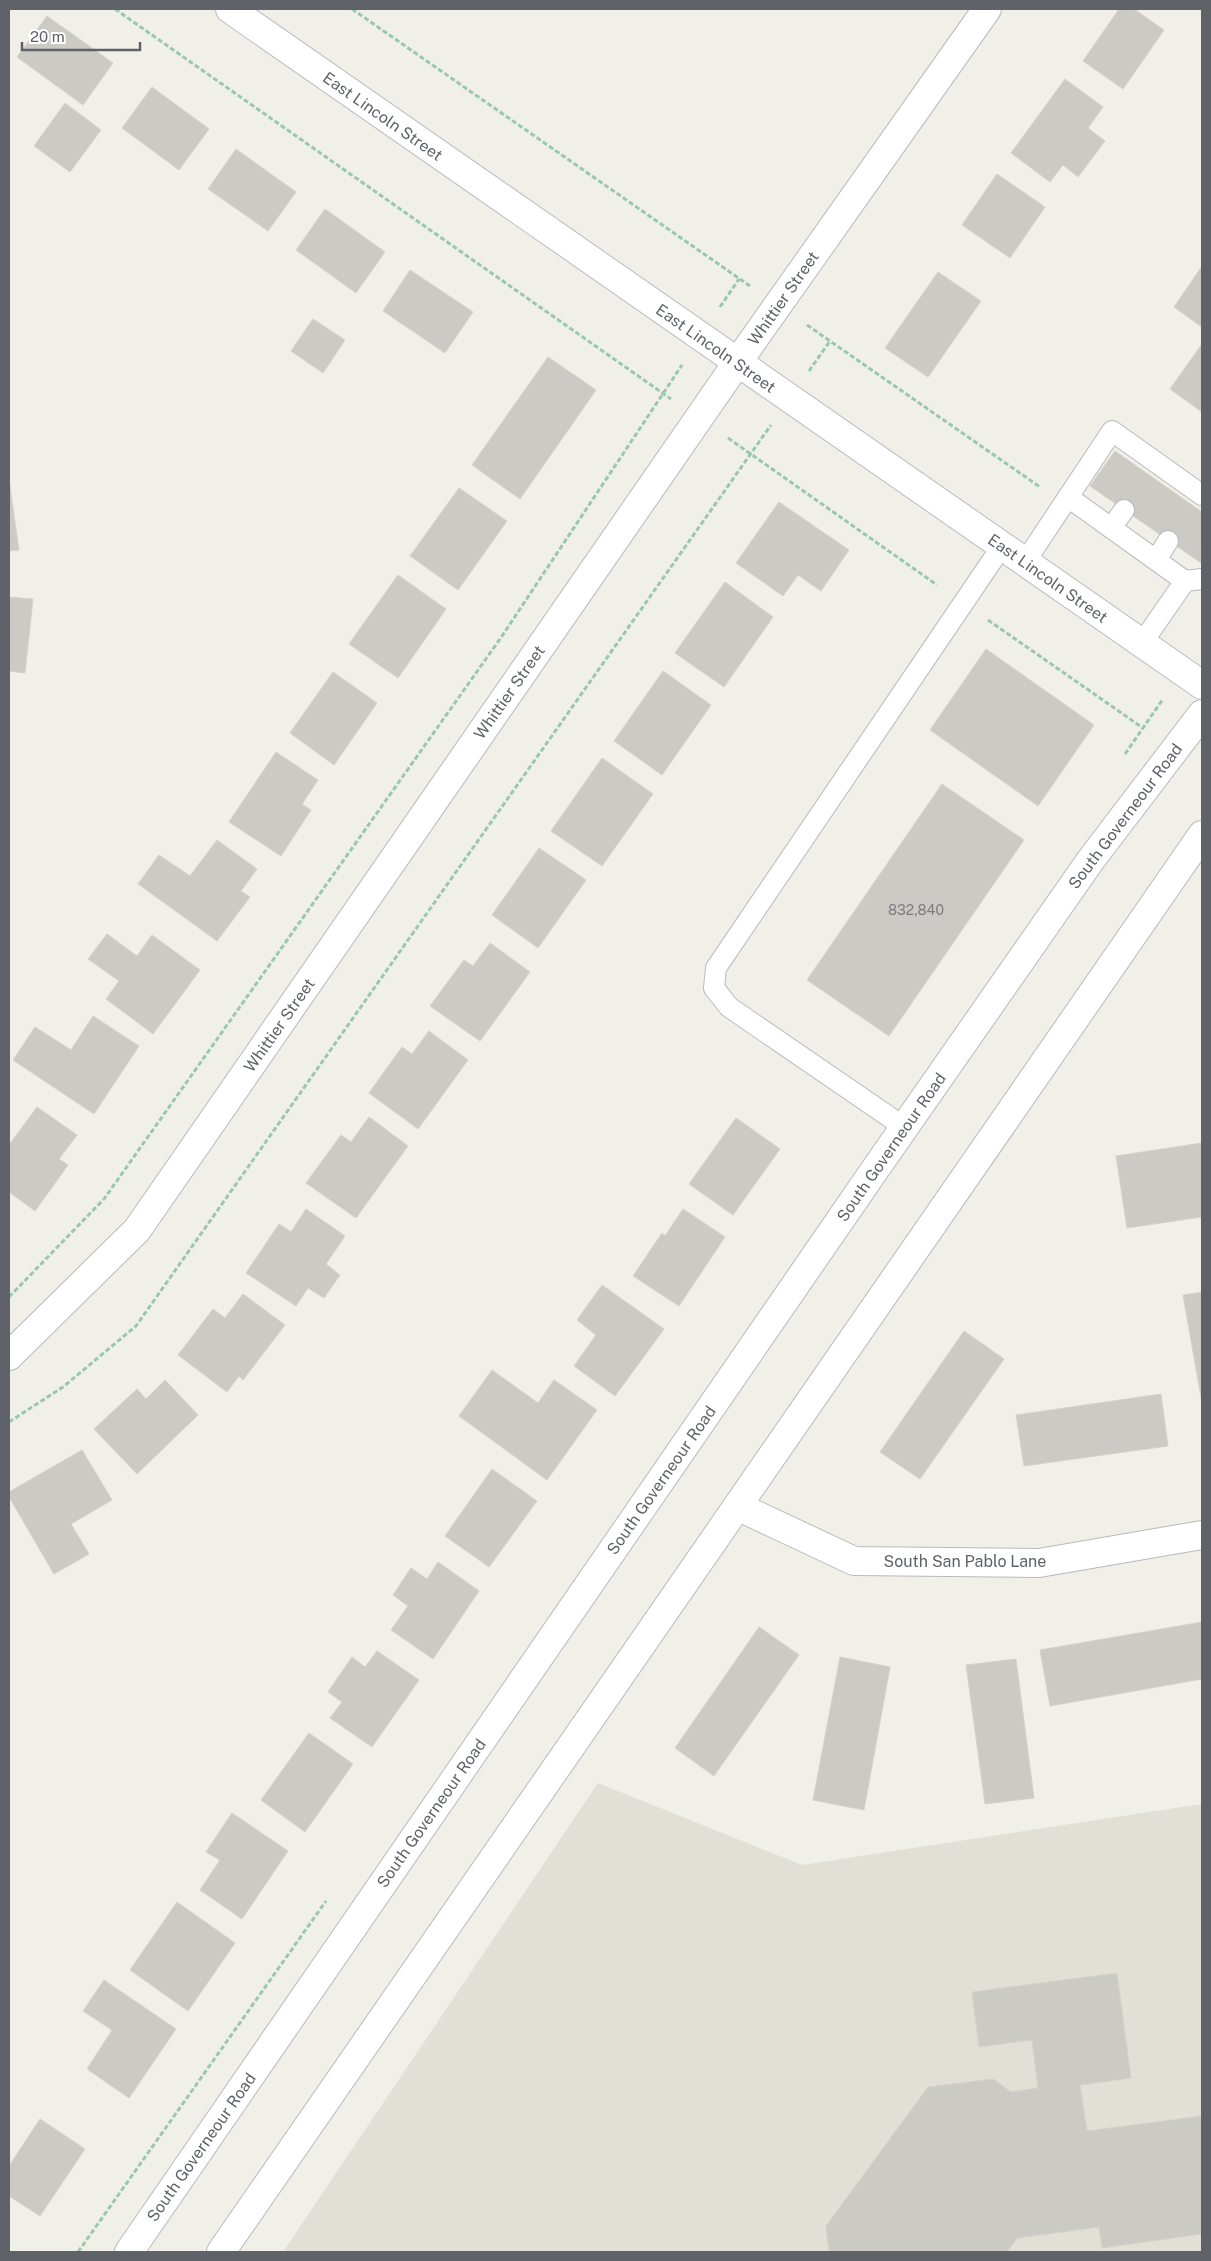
<svg xmlns="http://www.w3.org/2000/svg" width="1211" height="2261" viewBox="0 0 1211 2261" font-family="'Public Sans',sans-serif">
<rect width="100%" height="100%" fill="#f1f0e8"/>
<path fill="#e1dfd6" d="M598 1783 802 1865 1202 1804V2252H283Z"/>
<g fill="#cccac5" stroke="#d6d2c6">
<path d="M1119 9H1134L1164 30 1123 89 1083 61Z"/>
<path d="M47 16 113 63 83 105 17 57Z"/>
<path d="M1065 79 1103 107 1088 128 1105 141 1078 177 1063 165 1050 182 1011 153Z"/>
<path d="M152 87 209 129 179 170 122 128Z"/>
<path d="M65 103 101 130 70 172 34 146Z"/>
<path d="M236 149 296 192 268 231 208 189Z"/>
<path d="M997 174 1045 207 1010 258 962 225Z"/>
<path d="M325 209 385 252 356 293 296 250Z"/>
<path d="M1202 266V327L1174 307Z"/>
<path d="M410 270 473 312 445 353 383 311Z"/>
<path d="M938 272 981 301 928 377 885 348Z"/>
<path d="M313 319 345 340 323 373 291 351Z"/>
<path d="M1202 344V412L1170 389Z"/>
<path d="M548 357 596 390 520 499 472 465Z"/>
<path d="M1115 451 1202 512 1201 563 1090 486Z"/>
<path d="M9 479 19 550 9 551Z"/>
<path d="M459 488 507 521 458 590 410 556Z"/>
<path d="M779 502 849 550 821 591 798 575 783 596 736 563Z"/>
<path d="M398 575 446 609 398 678 349 644Z"/>
<path d="M725 582 773 617 724 687 675 653Z"/>
<path d="M9 597 33 599 25 673 9 671Z"/>
<path d="M986 649 1094 725 1038 806 930 730Z"/>
<path d="M663 671 711 705 662 775 614 741Z"/>
<path d="M333 672 377 703 334 765 290 733Z"/>
<path d="M276 752 318 780 302 804 311 810 281 856 229 822Z"/>
<path d="M602 758 653 794 602 866 551 831Z"/>
<path d="M942 784 1024 840 889 1036 807 980Z"/>
<path d="M217 840 257 869 241 891 250 897 217 941 138 884 159 855 190 876Z"/>
<path d="M539 848 586 880 538 948 492 915Z"/>
<path d="M107 934 137 956 152 935 200 970 153 1034 106 999 119 981 88 959Z"/>
<path d="M490 943 530 972 480 1041 430 1006 464 960 473 966Z"/>
<path d="M93 1016 139 1046 94 1114 13 1060 35 1027 71 1050Z"/>
<path d="M429 1031 468 1060 418 1129 369 1093 402 1047 412 1054Z"/>
<path d="M37 1107 77 1135 59 1159 68 1165 35 1211 9 1192V1145Z"/>
<path d="M369 1117 408 1146 356 1218 306 1183 341 1135 351 1142Z"/>
<path d="M736 1118 780 1149 733 1215 689 1184Z"/>
<path d="M1202 1143V1217L1127 1228 1116 1156Z"/>
<path d="M306 1209 345 1236 326 1264 340 1275 324 1298 308 1288 296 1306 246 1273 279 1224 291 1232Z"/>
<path d="M683 1209 725 1237 679 1306 633 1276 662 1233 665 1236Z"/>
<path d="M602 1285 664 1329 615 1396 574 1366 596 1335 577 1320Z"/>
<path d="M1202 1292V1403L1183 1295Z"/>
<path d="M243 1294 285 1325 243 1380 239 1376 227 1392 178 1355 213 1309 225 1318Z"/>
<path d="M964 1331 1004 1359 920 1479 880 1452Z"/>
<path d="M492 1370 538 1403 554 1380 597 1410 547 1480 459 1416Z"/>
<path d="M165 1380 198 1415 137 1474 94 1429 137 1389 146 1399Z"/>
<path d="M1161 1394 1168 1446 1024 1466 1016 1415Z"/>
<path d="M82 1450 112 1500 71 1524 89 1554 54 1574 9 1497V1492Z"/>
<path d="M492 1469 537 1501 489 1567 445 1536Z"/>
<path d="M438 1562 479 1591 433 1659 391 1630 408 1606 393 1595 411 1568 427 1579Z"/>
<path d="M1202 1622V1679L1050 1706 1040 1650Z"/>
<path d="M759 1627 799 1655 714 1776 675 1748Z"/>
<path d="M377 1651 419 1680 372 1747 330 1718 342 1702 328 1692 352 1657 365 1667Z"/>
<path d="M840 1657 890 1667 864 1810 813 1800Z"/>
<path d="M1016 1659 1034 1798 985 1804 966 1665Z"/>
<path d="M309 1733 353 1764 305 1832 261 1800Z"/>
<path d="M232 1813 288 1851 242 1919 200 1890 220 1860 206 1852Z"/>
<path d="M177 1902 235 1943 188 2011 130 1970Z"/>
<path d="M1117 1973 1131 2078 1080 2085 1087 2131 1202 2116V2234L1102 2248 1099 2227 1017 2238 1007 2252H829L826 2226 928 2087 993 2079 1011 2092 1038 2088 1032 2040 979 2047 972 1992Z"/>
<path d="M104 1980 176 2029 129 2098 87 2069 112 2030 83 2011Z"/>
<path d="M40 2119 85 2149 40 2216 9 2196V2166Z"/>
</g>
<g fill="none" stroke-linecap="round" stroke-linejoin="round">
<g stroke="#b8b9be" stroke-width="22">
<g id="lane">
<path d="M1068 497 1185 581"/>
<path d="M1111 528 1124 510"/>
<path d="M1156 560 1168 541"/>
<path d="M1025 562 1112 431 1202 495"/>
<path d="M1142 643 1185 581 1202 579"/>
<path d="M904 1127 729 1007 714 988 716 968 1002 546"/>
</g>
</g>
<g stroke="#b8b9be" stroke-width="30">
<g id="street">
<path d="M9 1356 137 1230 737 363 987 9"/>
<path d="M739 1507 854 1561 1039 1563 1202 1535"/>
<path d="M129 2252 876 1168 1090 861 1202 714"/>
<path d="M221 2252 1202 835"/>
</g>
</g>
<g stroke="#b9bbc1" stroke-width="30">
<path id="secondary" d="M230 9 1202 685"/>
</g>
<g stroke="#9bc8ac" stroke-width="3" stroke-dasharray="5 2.5" stroke-linecap="butt">
<path d="M115 9 671 399"/>
<path d="M352 9 750 286"/>
<path d="M720 307 739 279"/>
<path d="M807 325 1040 487"/>
<path d="M809 371 830 341"/>
<path d="M728 438 937 585"/>
<path d="M988 620 1143 728"/>
<path d="M1125 754 1163 699"/>
<path d="M9 1297 104 1199 500 639 682 365"/>
<path d="M9 1422 63 1387 136 1326 771 425"/>
<path d="M78 2252 326 1901"/>
</g>
<use href="#lane" stroke="#fff" stroke-width="20"/>
<use href="#street" stroke="#fff" stroke-width="28"/>
<use href="#secondary" stroke="#fff" stroke-width="28"/>
</g>
<g text-anchor="middle" stroke-width="4" stroke-linejoin="round" paint-order="stroke">
<g font-size="14" fill="#7a7c7f">
<text x="916" y="915">832,840</text>
</g>
<g font-size="16" fill="#5f6268" stroke="#fff">
<text transform="translate(383 116) rotate(35)" y="6">East Lincoln Street</text>
<text transform="translate(783 298) rotate(-55)" y="6">Whittier Street</text>
<text transform="translate(716 348) rotate(35)" y="6">East Lincoln Street</text>
<text transform="translate(1048 578) rotate(35)" y="6">East Lincoln Street</text>
<text transform="translate(509 692) rotate(-55)" y="6">Whittier Street</text>
<text transform="translate(1125 816) rotate(-53)" y="6">South Governeour Road</text>
<text transform="translate(279 1025) rotate(-55)" y="6">Whittier Street</text>
<text transform="translate(891 1147) rotate(-55)" y="6">South Governeour Road</text>
<text transform="translate(661 1480) rotate(-55)" y="6">South Governeour Road</text>
<text x="965" y="1567">South San Pablo Lane</text>
<text transform="translate(431 1813) rotate(-55)" y="6">South Governeour Road</text>
<text transform="translate(201 2147) rotate(-55)" y="6">South Governeour Road</text>
</g>
</g>
<rect width="1211" height="2261" fill="none" stroke="#5f6268" stroke-width="20"/>
<path d="M22 42v8h118v-8" fill="none" stroke="#5f6268" stroke-width="2.5"/>
<text x="30" y="42" font-size="15" fill="#5f6268" stroke="#ffffff" stroke-width="4" paint-order="stroke">20 m</text>
</svg>
